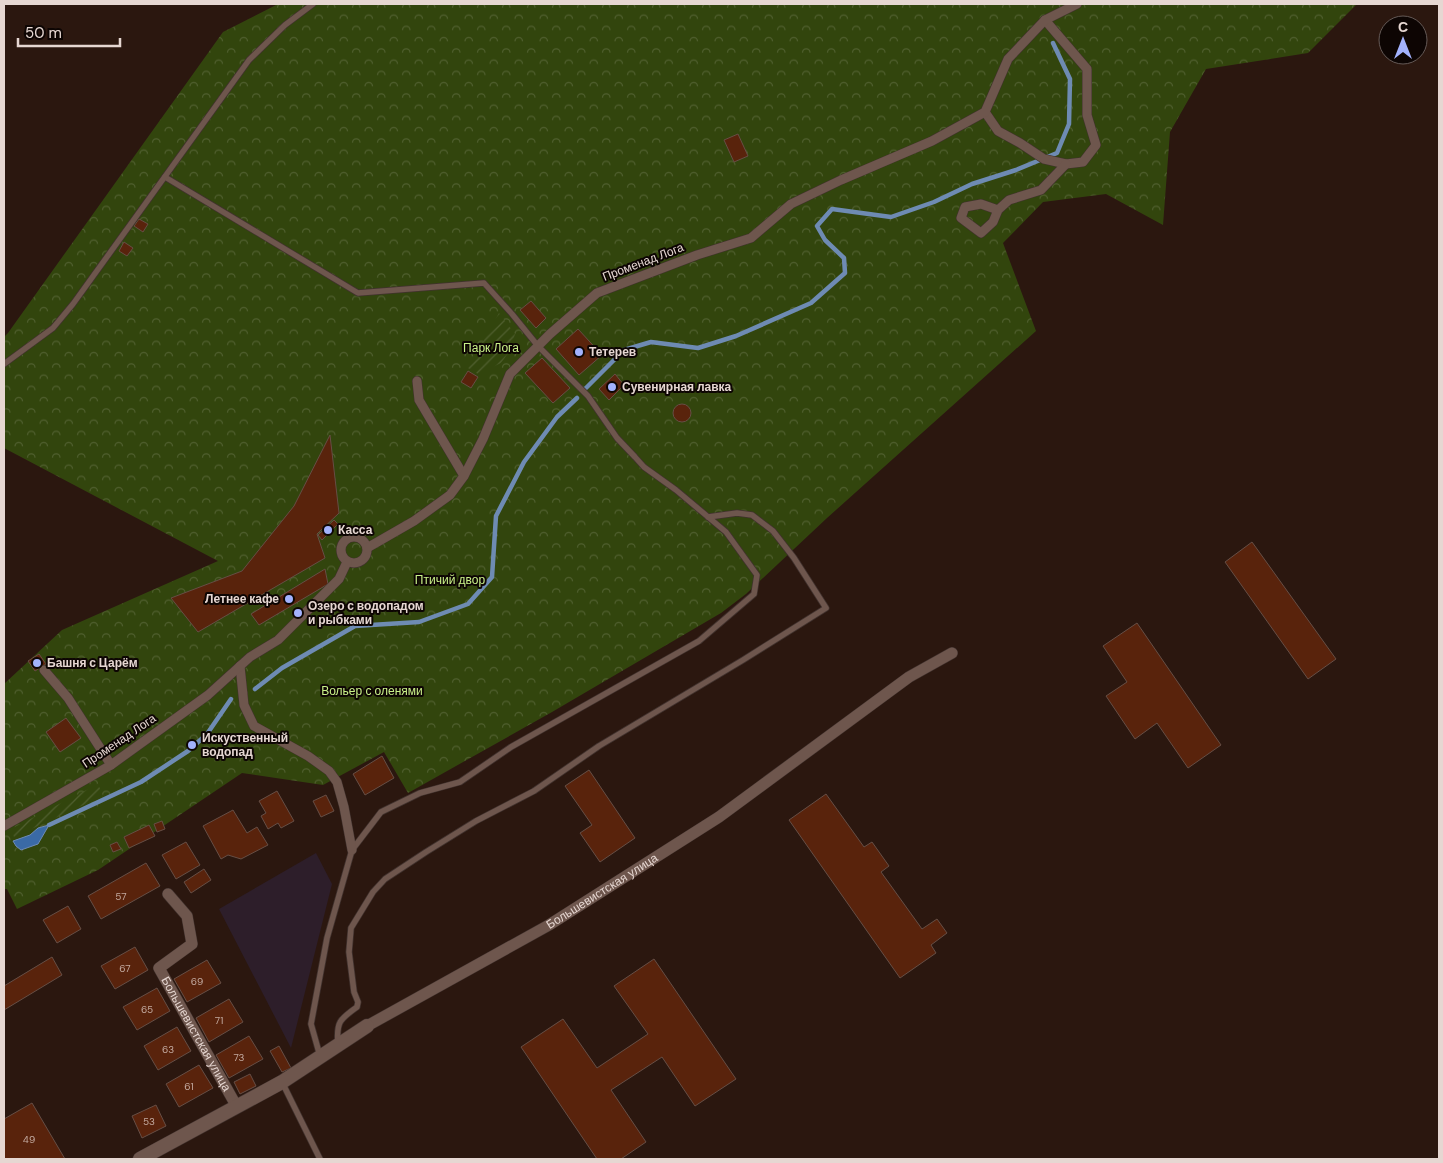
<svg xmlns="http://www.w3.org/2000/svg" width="1443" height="1163" viewBox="0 0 1443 1163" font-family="'DM Sans',sans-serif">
<defs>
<pattern id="park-crowns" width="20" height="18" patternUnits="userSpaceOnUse" patternTransform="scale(1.25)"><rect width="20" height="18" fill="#32450d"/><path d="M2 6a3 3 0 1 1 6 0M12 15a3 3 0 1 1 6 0" fill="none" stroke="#505f2f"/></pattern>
<pattern id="garden-furrows" width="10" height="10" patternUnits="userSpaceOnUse" patternTransform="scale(1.25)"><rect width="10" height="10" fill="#32450d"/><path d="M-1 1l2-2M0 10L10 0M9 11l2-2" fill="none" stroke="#505f2f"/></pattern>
</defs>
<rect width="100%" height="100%" fill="#2b170f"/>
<path fill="#2d1e2a" d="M316 853 332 884 291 1048 219 909Z"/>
<path fill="url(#park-crowns)" d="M278 4H1357L1308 53 1206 69 1170 132 1163 225 1106 194 1043 202 1003 243 1036 331 827 518 746 594 721 613 552 712 408 793 384 752 323 785 242 773 98 870 17 909 7 889H4V684L62 630 218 561 4 448V337L8 333 223 32Z"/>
<g fill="url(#garden-furrows)">
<path d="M499 313 515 334 511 349 501 363 478 374 468 368Z"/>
<path d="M98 784 103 796 14 837 11 829Z"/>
</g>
<path fill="#3a6aa6" stroke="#6e8bb3" d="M49 825 38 844 21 850 16 846 13 841 30 835 38 828Z"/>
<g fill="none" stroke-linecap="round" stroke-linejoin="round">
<g stroke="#6e8bb3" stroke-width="4.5">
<path d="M586 388 624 350 651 342 698 348 736 336 811 303 845 273 844 258 825 240 817 226 832 209 891 217 934 202 972 184 1016 170 1057 153 1069 124 1070 79 1053 43"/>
<path d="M255 689 282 668 355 626 419 622 468 604 492 577 496 516 524 462 557 417 577 398"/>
<path d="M49 825 141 782 188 751 207 734 231 699"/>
</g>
</g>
<g fill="#59230c" stroke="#664e45">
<path d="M738 134 748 156 734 162 724 140Z"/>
<path d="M139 219 148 224 143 232 134 226Z"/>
<path d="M124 242 133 248 127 256 119 251Z"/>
<path d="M531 301 546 318 536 328 520 310Z"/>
<path d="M578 329 602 355 579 375 556 349Z"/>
<path d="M542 358 570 388 553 403 525 373Z"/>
<path d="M468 371 478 377 471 388 461 382Z"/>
<path d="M615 374 624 385 609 400 599 389Z"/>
<circle cx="682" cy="413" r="9"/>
<path d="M330 435 339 513 317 534 325 558 198 632 171 598 242 571 294 506Z"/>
<path d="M334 520 338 524 322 540 318 535Z"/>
<path d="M1252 542 1336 659 1308 679 1225 562Z"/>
<path d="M325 569 328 584 259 625 251 614Z"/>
<path d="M1137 623 1221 745 1188 768 1157 723 1135 739 1106 696 1127 682 1103 646Z"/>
<path d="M39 654 46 664 35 671 28 661Z"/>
<path d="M66 718 81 738 60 752 46 732Z"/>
<path d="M382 756 394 778 365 795 353 774Z"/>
<path d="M589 770 635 838 600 862 580 833 592 825 565 786Z"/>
<path d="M277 791 294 821 281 828 278 823 268 829 261 816 266 813 259 801Z"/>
<path d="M826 794 864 847 872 842 889 866 881 872 922 929 937 919 947 933 931 945 936 953 900 978 789 820Z"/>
<path d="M326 795 334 811 321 817 313 801Z"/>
<path d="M233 810 247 833 257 827 268 845 241 859 228 855 221 859 203 826Z"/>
<path d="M162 821 165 829 157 832 154 824Z"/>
<path d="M149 825 155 836 129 848 124 837Z"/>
<path d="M117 842 121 849 113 852 110 845Z"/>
<path d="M186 842 200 865 176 879 162 855Z"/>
<path d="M146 863 160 886 101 919 88 896Z"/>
<path d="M204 869 211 880 191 893 184 882Z"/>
<path d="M68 906 81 929 57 943 43 920Z"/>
<path d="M135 947 148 970 115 989 101 966Z"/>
<path d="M52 957 62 975 4 1010V986Z"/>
<path d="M654 959 736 1079 695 1106 662 1057 611 1090 646 1142 621 1159H597L521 1047 563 1019 597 1068 648 1034 614 986Z"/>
<path d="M207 960 221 983 187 1002 174 979Z"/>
<path d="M157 988 170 1011 137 1030 123 1007Z"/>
<path d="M229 999 243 1022 209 1042 196 1018Z"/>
<path d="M177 1027 191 1051 158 1070 144 1046Z"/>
<path d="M249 1036 263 1059 229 1078 216 1055Z"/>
<path d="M279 1046 291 1068 282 1072 270 1051Z"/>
<path d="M199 1065 213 1088 179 1107 166 1084Z"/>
<path d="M250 1074 256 1086 240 1094 234 1082Z"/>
<path d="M32 1103 65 1159H4V1119Z"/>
<path d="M156 1105 166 1126 142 1138 132 1116Z"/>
</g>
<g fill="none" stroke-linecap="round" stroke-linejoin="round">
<g stroke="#41322e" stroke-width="7">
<g id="service">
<path d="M165 177 358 293 484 283 512 314 538 346 588 396 617 438 635 457 644 467 676 490 726 532 757 575 754 594 699 641 511 747 460 782 420 793 381 812 352 850 327 938 311 1024 320 1056"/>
<path d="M4 364 53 328 73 304 249 60 285 25 313 4"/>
<path d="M338 1044C336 1022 340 1019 357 1007L358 1002 354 992 349 952 351 928 373 892 385 879 426 852 476 821 534 791 599 746 743 660 826 608 794 558 773 531 752 515 737 513 708 517"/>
<path d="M282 1082 320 1159"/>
</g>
</g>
<g stroke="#41322e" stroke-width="10">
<g id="pedestrian">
<path d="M985 112 998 131 1020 143 1044 159 1066 164 1083 162 1096 145 1087 115V69L1045 20"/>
<path d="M998 210 981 204 965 207 961 218 981 233 993 222 998 210 1009 200 1041 190 1066 164"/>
<path d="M417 381 419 400 464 476"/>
<circle cx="354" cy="550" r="13"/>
<path d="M367 548 414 521 450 495 464 476 483 439 510 374 550 334 597 293 697 255 751 238 791 204 841 180 932 141 985 112 1008 59 1045 20 1077 4"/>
<path d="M240 666 244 705 254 726 308 756 329 771 337 782 344 807 352 850"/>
<path d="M44 670 68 698 111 765"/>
<path d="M4 826 111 765 208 695 250 657 278 640 339 579 347 562"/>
</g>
</g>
<g stroke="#41322e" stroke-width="12">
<g id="minor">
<path id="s1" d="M168 894 187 916 192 944 159 968 237 1107"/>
<path id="s2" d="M367 1026 549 925 719 817 909 677 952 653"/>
</g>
</g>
<g stroke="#41322e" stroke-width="15">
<path id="tertiary" d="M140 1159 282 1082 367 1026"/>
</g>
<use href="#service" stroke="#6e564d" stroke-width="5.5"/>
<use href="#pedestrian" stroke="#6e564d" stroke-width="9"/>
<use href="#minor" stroke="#6e564d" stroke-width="11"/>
<use href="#tertiary" stroke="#6e564d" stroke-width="14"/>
</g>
<g fill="#a3b2fd" stroke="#0d0503" stroke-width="2">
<circle cx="579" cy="352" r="5"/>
<circle cx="612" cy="387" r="5"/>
<circle cx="328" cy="530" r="5"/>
<circle cx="289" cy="599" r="5"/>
<circle cx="298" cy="613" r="5"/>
<circle cx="37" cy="663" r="5"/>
<circle cx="192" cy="745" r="5"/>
</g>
<g text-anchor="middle" stroke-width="4" stroke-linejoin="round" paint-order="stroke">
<g font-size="10" fill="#c3aaa0">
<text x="121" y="900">57</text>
<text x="125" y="972">67</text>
<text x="197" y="985">69</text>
<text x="147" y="1013">65</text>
<text x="219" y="1024">71</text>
<text x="168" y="1053">63</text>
<text x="239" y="1061">73</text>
<text x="189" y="1090">61</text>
<text x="149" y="1125">53</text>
<text x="29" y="1143">49</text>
</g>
<g font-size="12" fill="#e6d7d2" stroke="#0d0503">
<text transform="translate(643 262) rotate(-21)" y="4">Променад Лога</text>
<text transform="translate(119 741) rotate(-34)" y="4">Променад Лога</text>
<text dy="4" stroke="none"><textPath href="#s2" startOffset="271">Большевистская улица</textPath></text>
<text dy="4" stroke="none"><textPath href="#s1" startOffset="174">Большевистская улица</textPath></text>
</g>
<g font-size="12" fill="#c9f189" stroke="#0d0503">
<text x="491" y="352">Парк Лога</text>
<text x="450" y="584">Птичий двор</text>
<text x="372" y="695">Вольер с оленями</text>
</g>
<g font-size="12" font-weight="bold" fill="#e6d7d2" stroke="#0d0503" text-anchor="start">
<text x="589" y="356">Тетерев</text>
<text x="622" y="391">Сувенирная лавка</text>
<text x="338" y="534">Касса</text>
<text x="279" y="603" text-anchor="end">Летнее кафе</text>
<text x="308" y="610">Озеро с водопадом<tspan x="308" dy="14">и рыбками</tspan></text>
<text x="47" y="667">Башня с Царём</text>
<text x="202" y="742">Искуственный<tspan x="202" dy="14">водопад</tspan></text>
</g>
</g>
<rect width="1443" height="1163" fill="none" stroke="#e6d7d2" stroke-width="10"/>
<g transform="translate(1403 40)"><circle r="24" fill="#0d0503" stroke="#645956"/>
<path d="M0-4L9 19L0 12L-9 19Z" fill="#a3b2fd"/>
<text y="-8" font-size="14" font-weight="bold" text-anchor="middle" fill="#e6d7d2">С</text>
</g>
<path d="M18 38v8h102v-8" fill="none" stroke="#e6d7d2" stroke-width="2.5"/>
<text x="25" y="38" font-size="15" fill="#e6d7d2" stroke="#0d0503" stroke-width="4" paint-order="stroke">50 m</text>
</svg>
